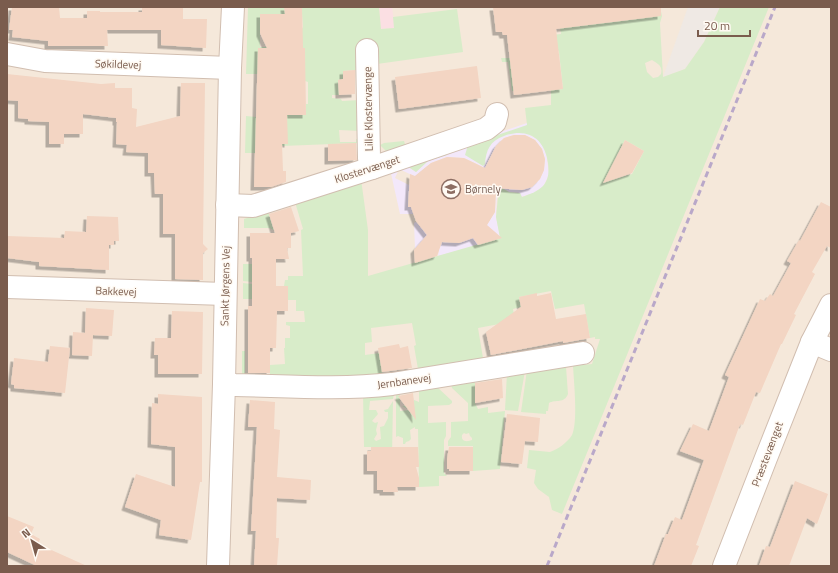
<svg xmlns="http://www.w3.org/2000/svg" width="838" height="573" viewBox="0 0 838 573" font-family="'Titillium Web',sans-serif">
<defs>
<filter id="shadow"><feDropShadow dx="-3.5" dy="3.5" stdDeviation="0" flood-color="#0004"/></filter>
</defs>
<rect width="100%" height="100%" fill="#fdf6ec"/>
<rect fill="#f5e8da" x="7" y="7" width="824" height="559"/>
<path fill="#efe9e4" d="M688 7H720L704 42 685 69 663 77Z"/>
<path fill="#f3e8fa" fill-rule="evenodd" d="M527 123 530 135 537 139 543 146 547 157 549 175 543 187 534 193 521 197 520 193 509 192 502 188 497 191 496 217 500 236 478 245 438 256 439 250 422 241 415 249 414 223 416 222 427 234 441 242 459 243 474 237 487 225 495 212 496 195 494 189 504 185 532 187 540 179 544 170 545 159 542 149 535 140 525 135H514L504 138 496 146 491 156 490 164 483 170 479 165 464 158 447 157 431 163 419 173 409 188 408 207H411L413 214H400L390 169ZM447 155 428 161 416 172 407 166ZM399 169 414 176 409 185 395 178Z"/>
<path fill="#fbdfe3" d="M379 7H392L395 28 381 29Z"/>
<g fill="#d8ecc9" fill-rule="evenodd">
<path d="M248 7H379L381 29 394 28 393 17 457 9 463 52 377 64 357 70 343 71V79L338 80 339 95H332V98L341 99 342 101 360 100 361 131 339 130 340 142H356V139H361V160L357 162V160H359L358 143 282 146V153H245L246 116 256 117 282 146V115H306V104H308V82L305 81V48H258V74H246ZM302 14 303 27 290 47H260V14Z"/>
<path d="M660 7 662 16 660 23 663 77 685 69 704 42 720 7H769L562 514 552 510 549 497 538 489 534 483 536 470 527 468 529 450 550 452C558 449 567 443 572 435 578 421 574 383 573 366L592 364 600 339H595V337L590 338 584 304 555 309 551 291 519 297 521 307 513 309 515 321 478 328 483 358 418 369 414 346 416 345 412 323 371 328 372 342 365 343V355L379 353 383 376 266 378 268 374H270V365L285 364 284 348H285V338H290V326L286 325V322H305L304 311H296V300H279L288 299V286H284L285 280H288V276H303L301 230 303 229 295 202 361 179 368 230V276L500 238 496 217 498 197 497 191 502 188 509 192 520 193 522 197C530 194 537 192 543 186 549 179 549 171 548 163 545 138 527 127 504 136 490 141 486 150 485 164L483 166 465 155 468 145 527 125 525 108 551 105V90L563 89 559 52 551 35 561 34 560 28 645 18ZM652 60C658 64 663 66 661 74L658 77 653 78 647 72 645 63ZM625 140 644 151 632 174 604 182Z"/>
<path d="M501 58H510L514 91H512L508 62H502Z"/>
<path d="M404 141 406 147 387 155 386 151 380 145 384 143Z"/>
<path d="M446 152 447 155 428 161 416 172 407 166Z"/>
<path d="M268 211 273 228 276 231 269 228H244V219Z"/>
<path d="M243 264H252V282L243 281Z"/>
<path d="M243 283 252 284 276 299H243Z"/>
<rect x="242" y="351" width="3" height="28"/>
<path d="M566 367 568 394C564 404 556 399 549 403L548 411H546V414L521 412 527 370Z"/>
<path d="M525 371 518 411 505 410 507 373Z"/>
<path d="M475 379V403L478 409 488 407V413L505 411 500 469 473 471V446H448V441L451 437V422L468 421V403L452 388 451 384ZM464 433 466 434 469 433 470 436 472 438V440C467 442 461 442 462 435Z"/>
<path d="M437 387 452 401V403L449 405 428 406V423L446 422V436L444 440V473L447 476H439V486L419 487 418 429H415V427L410 430 411 439 409 441 406 442 405 444H403V438L398 436 396 437V394L400 393V411L410 410 402 406 414 405V400L419 402V389Z"/>
<path d="M363 393 394 394 393 399 370 401 369 410H376L378 414 372 421 375 423 378 422 376 430 377 434 374 439 376 441 381 439 380 427 384 426 388 418V412H385L384 410 388 409 393 401 392 457 390 447H364Z"/>
</g>
<g fill="#f3d5c3" filter="url(#shadow)">
<path d="M12 7H59L60 18H87V11H100V12H142V7H183V19H207L206 48 161 45V30H107L108 46H48V41L12 37 13 30H9Z"/>
<path d="M284 7H302L303 48H305L306 115H287L288 144H282L283 171H286V182L271 187H254L258 48H267L260 33V14H285Z"/>
<path d="M493 7H661V16L556 29 563 89 514 95 507 35H503L502 32H496Z"/>
<path d="M477 66 481 98 399 109 395 77Z"/>
<path d="M355 70V94L339 95 338 80 343 79V71Z"/>
<path d="M7 74 101 84 115 83V88H132V108L137 109 136 127 180 116 181 83H205L203 244 208 249 203 253V280L175 279V234H163V194H155L154 173H148V153L126 152 127 145 116 144 117 122H116V118L83 114V134H64V144H49V122L28 121V119L18 118V101L7 100Z"/>
<path d="M514 135H525L535 140 542 149 545 159 544 170 540 179 532 187 522 190 496 188 495 212 487 225 502 238 478 245 473 238 459 243 442 242 437 256 415 263 414 250 427 235 416 221 411 207H408L410 174 415 176 431 163 447 157 464 158 485 168 496 146 504 138Z"/>
<path d="M625 140 644 151 632 173 603 183Z"/>
<path d="M356 143 357 160 328 161V144Z"/>
<path d="M821 202 831 207V248L827 246 812 272 815 274 794 314 796 315 782 344H781L760 393 756 392 743 425 741 424 739 427 696 545 699 546 691 566H654L666 534H668L675 517 682 520 704 460 680 451 693 424 709 431 729 377 725 375 760 299 765 301 770 294 773 296 791 263 787 261 799 240 800 241Z"/>
<path d="M291 207 299 231 291 233V248H287L289 259H276V286H288V311H277L276 348H270V373H248V306H252V258H250V233H275L269 214Z"/>
<path d="M87 216 118 217 119 241H114V245H109V270L39 266V262L7 258V236L64 238 65 231 86 232Z"/>
<path d="M537 293V296L551 293 556 319 586 314 590 338 563 343V341L491 355 486 332 521 307 519 297Z"/>
<path d="M86 308 114 310 112 336 93 335 92 356 72 355 73 332 85 333Z"/>
<path d="M172 311 203 312 202 374H158V355H154L155 338H171Z"/>
<path d="M399 344 400 348 408 346 412 368 382 372 378 348Z"/>
<path d="M50 346 70 348 65 393 14 388V385L11 384 14 358 48 362Z"/>
<path d="M502 379 503 398 475 403V383Z"/>
<path d="M413 393 416 420 398 396Z"/>
<path d="M158 394 202 397V482H200L191 540 159 535 161 520 125 507 136 474 175 487V447L151 444 152 403 158 404Z"/>
<path d="M250 400 275 402 274 429 280 430 277 477 311 480 310 500 277 498 276 538H279L277 566H254L256 531H251L257 427H248Z"/>
<path d="M507 414 540 418 538 442 525 441 522 464 501 462Z"/>
<path d="M371 447H418L419 467H416L419 478V487H397L398 492H383V490H377V471H367V451H371Z"/>
<path d="M449 447H473V471H449V469H447V459Z"/>
<path d="M795 481 828 494 817 524 807 518 789 566H759L766 546 770 547Z"/>
<path d="M7 516 34 527 31 534 40 539 38 544 87 566H37L7 552Z"/>
</g>
<g fill="none" stroke-linecap="round" stroke-linejoin="round">
<g stroke="#d1beb0" stroke-width="24">
<g id="minor">
<path d="M367 50 369 158 372 168"/>
<path d="M7 54 45 61 230 68"/>
<path d="M227 205 253 206 372 168 486 129 495 122 497 114"/>
<path d="M7 287 225 294"/>
<path d="M812 342 831 350"/>
<path d="M224 384 235 385C287 386 340 390 392 384L583 353"/>
<path d="M218 566 224 384 230 68 233 7"/>
<path d="M724 566 766 458 812 342 831 305"/>
</g>
</g>
<use href="#minor" stroke="#fff" stroke-width="22"/>
<path stroke="#b9a8c9" stroke-width="3" stroke-dasharray="6 4" stroke-linecap="butt" d="M547 566 775 7"/>
</g>
<defs>
<g id="school-ring" transform="scale(1)"><circle r="9.5" fill="#fffaf3" stroke="#8d6e63" stroke-width="1.5"/><path d="M0-5L7-2L0 1L-7-2ZM-4 1L0 2.5L4 1V4Q0 6-4 4Z" fill="#8d6e63"/></g>
</defs>
<g fill-rule="evenodd">
<use href="#school-ring" x="451" y="189"/>
</g>
<g text-anchor="middle" stroke-width="3" stroke-linejoin="round" paint-order="stroke">
<g font-size="11" fill="#7a5c4d" stroke="#fffaf3">
<text transform="translate(118 64) rotate(2)" y="4">Søkildevej</text>
<text transform="translate(368 109) rotate(-91)" y="4">Lille Klostervænge</text>
<text transform="translate(367 169) rotate(-18)" y="4">Klostervænget</text>
<text transform="translate(225 286) rotate(-89)" y="4">Sankt Jørgens Vej</text>
<text transform="translate(116 291) rotate(2)" y="4">Bakkevej</text>
<text transform="translate(404 381) rotate(-8)" y="4">Jernbanevej</text>
<text transform="translate(767 454) rotate(-69)" y="4">Præstevænget</text>
</g>
<g font-size="11" fill="#785e54" stroke="#fffaf3" text-anchor="start">
<text x="465" y="193">Børnely</text>
</g>
</g>
<rect width="838" height="573" fill="none" stroke="#7a5c4d" stroke-width="16"/>
<g transform="translate(32 541) rotate(323)" stroke="#fffaf3" stroke-width="3" paint-order="stroke">
<path d="M0-3L7 15L0 10L-7 15Z" fill="#7a5c4d"/>
<text y="-6" font-size="11" font-weight="bold" text-anchor="middle" fill="#7a5c4d">N</text>
</g>
<path d="M698 30v6h52v-6" fill="none" stroke="#7a5c4d" stroke-width="2"/>
<text x="704" y="30" font-size="12" fill="#7a5c4d" stroke="#fffaf3" stroke-width="3" paint-order="stroke">20 m</text>
</svg>
